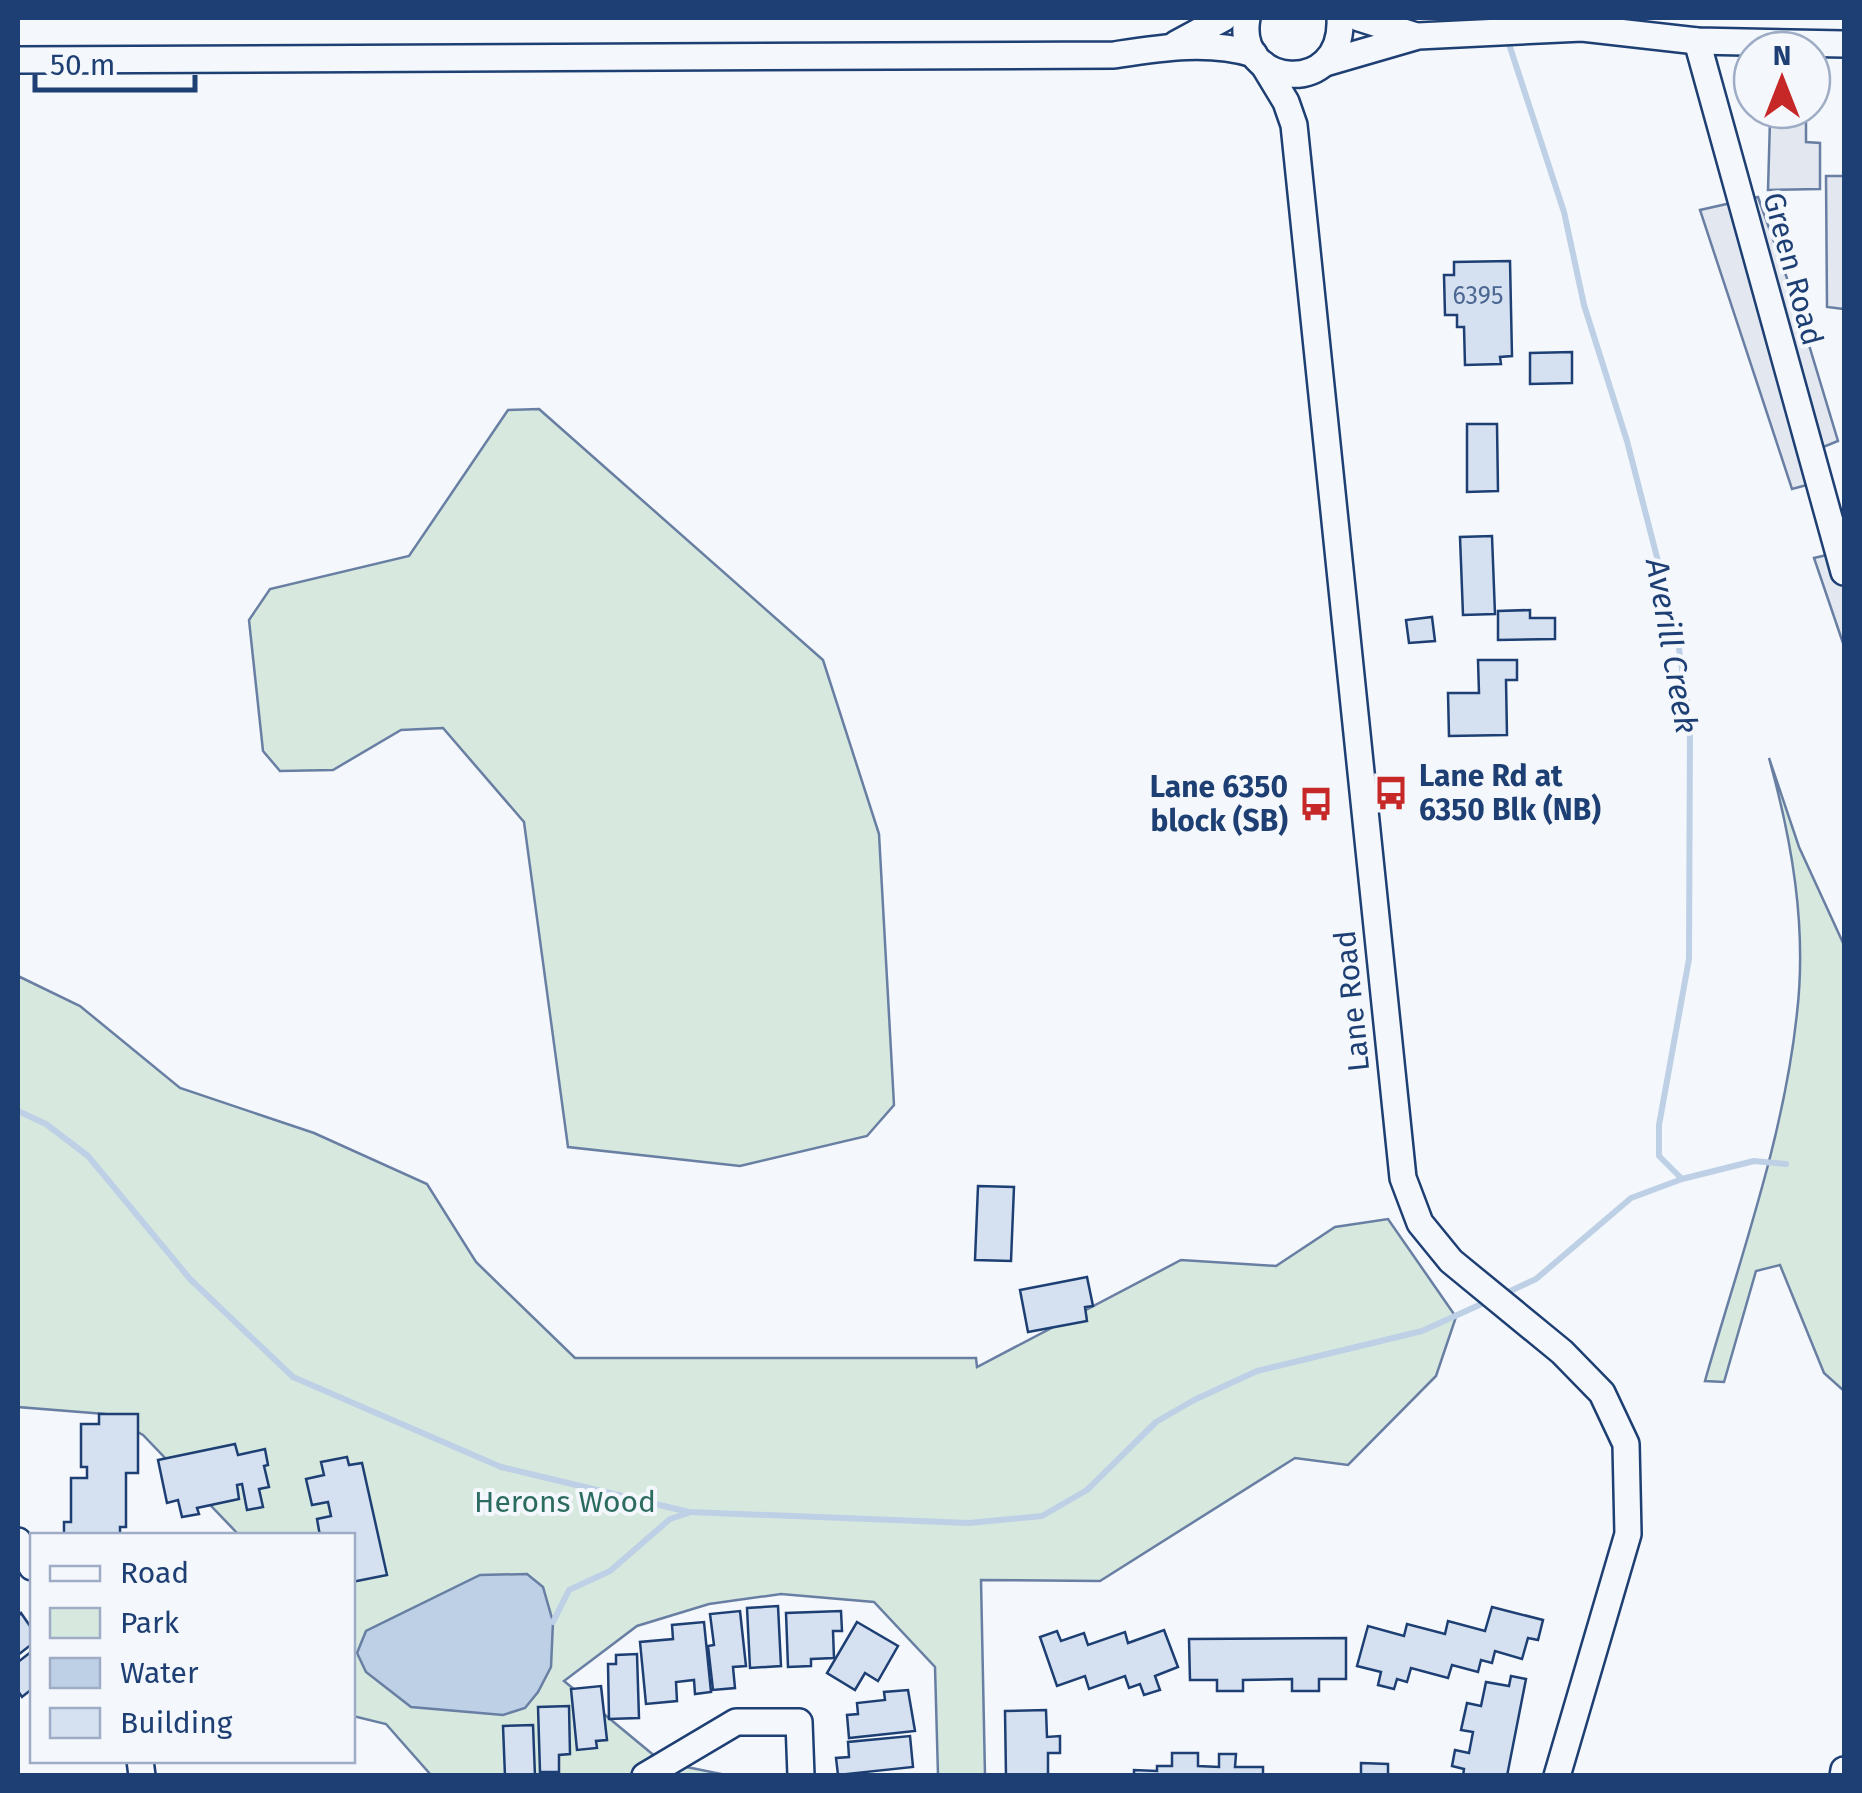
<svg xmlns="http://www.w3.org/2000/svg" width="1862" height="1793" viewBox="0 0 1862 1793" font-family="'Fira Sans',sans-serif">
<rect width="100%" height="100%" fill="#f4f7fb"/>
<g fill="#d7e8df" stroke="#687fa3" stroke-width="2.5">
<path d="M539 409 823 660 879 834 894 1105 867 1136 740 1166 568 1147 524 822 443 728 401 730 333 770 280 771 263 751 249 620 270 589 409 556 508 410Z"/>
<path d="M1769 758 1799 847 1844 945V1391L1824 1373 1780 1265 1756 1271 1724 1382 1705 1381C1739 1261 1784 1138 1797 1013 1807 927 1792 841 1769 758Z"/>
<path d="M18 976 80 1006 180 1088 314 1133 427 1184 476 1262 575 1358H976L977 1367 1181 1260 1276 1266 1335 1227 1388 1219 1456 1317 1436 1376 1348 1465 1295 1458 1100 1581 981 1580 985 1775H938L935 1667 874 1602 781 1594 709 1604 637 1626 564 1681 662 1762 726 1775H431L386 1724 353 1716 352 1536 239 1535 143 1435 105 1414 18 1407Z"/>
</g>
<g fill="#e3e8f0" stroke="#687fa3" stroke-width="2.5">
<path d="M1770 120H1806V142L1820 143V189L1768 190Z"/>
<path d="M1826 176H1844V309L1827 307Z"/>
<path d="M1758 197 1799 312 1838 441 1823 447 1829 479 1792 489 1700 210Z"/>
<path d="M1844 551V646L1814 558Z"/>
</g>
<path fill="#bed0e5" stroke="#687fa3" stroke-width="2.5" d="M527 1574 543 1587 553 1622 551 1667 538 1692 525 1708 503 1715 411 1707 366 1672 357 1653 366 1631 480 1575Z"/>
<g fill="none" stroke-linecap="round" stroke-linejoin="round">
<g stroke="#bed0e5" stroke-width="6">
<path d="M1507 38 1564 212 1584 305 1627 441 1677 635 1690 724 1689 959 1659 1125V1156L1681 1178"/>
<path d="M18 1111 46 1124 88 1156 190 1279 293 1377 501 1467 689 1512 969 1523 1042 1516 1087 1490 1156 1422 1194 1400 1257 1371 1422 1331 1488 1301"/>
<path d="M1504 1294 1536 1279 1631 1198 1682 1179 1754 1161 1786 1164"/>
<path d="M553 1622 569 1590 610 1571 670 1519 688 1513"/>
</g>
</g>
<g fill="#d5e0f0" stroke="#1d3f73" stroke-width="2.5">
<path d="M1510 261 1512 356 1500 357 1501 364 1465 365 1464 327H1457V315H1445L1444 275H1454V262Z"/>
<path d="M1572 352V383L1530 384V353Z"/>
<path d="M1467 424H1497L1498 491 1467 492Z"/>
<path d="M1492 536 1495 614 1463 615 1460 537Z"/>
<path d="M1530 610V618H1555V639L1498 640V611Z"/>
<path d="M1432 617 1435 641 1409 643 1406 620Z"/>
<path d="M1478 660H1517V680H1506L1507 735 1449 736 1448 693H1479Z"/>
<path d="M978 1186 1014 1187 1011 1261 975 1260Z"/>
<path d="M1087 1277 1093 1306 1085 1307 1087 1321 1028 1332 1020 1290Z"/>
<path d="M99 1414H138V1473H126V1527H120V1536H64V1522H71V1478H87V1467H81V1424H99Z"/>
<path d="M235 1444 238 1455 265 1449 268 1465 264 1466 269 1487 259 1489 263 1507 247 1510 242 1484 237 1485 239 1499 197 1508 199 1514 182 1517 178 1500 167 1503 158 1460Z"/>
<path d="M347 1457 349 1465 362 1463 387 1575 352 1582V1536H320L317 1519 331 1516 328 1502 312 1505 306 1479 324 1475 321 1462Z"/>
<path d="M778 1606 781 1666 750 1668 747 1608Z"/>
<path d="M1492 1607 1543 1620 1538 1640 1528 1638 1522 1659 1495 1651 1492 1663 1481 1660 1478 1672 1452 1665 1448 1678 1411 1668 1407 1682 1397 1679 1394 1689 1378 1685 1381 1672 1357 1666 1368 1626 1404 1636 1407 1624 1445 1634 1448 1621 1485 1631Z"/>
<path d="M740 1611 746 1666 733 1667 735 1688 713 1690 708 1646 714 1645 710 1614Z"/>
<path d="M841 1611 842 1631H833L834 1658 811 1659V1666L788 1667 786 1613Z"/>
<path d="M21 1613 32 1629V1644L18 1655V1616Z"/>
<path d="M704 1622 711 1692 695 1694 694 1680 676 1682 677 1701 646 1704 640 1642 673 1639 672 1625Z"/>
<path d="M857 1622 898 1646 878 1681 865 1673 855 1690 827 1673Z"/>
<path d="M1164 1630 1178 1667 1155 1676 1160 1690 1144 1695 1140 1684 1129 1688 1125 1676 1089 1689 1085 1676 1057 1686 1040 1637 1057 1631 1061 1641 1084 1633 1088 1645 1125 1632 1128 1643Z"/>
<path d="M1346 1638V1679H1319V1691H1292V1679L1243 1680V1691H1217V1680H1190L1189 1639Z"/>
<path d="M32 1651V1689L22 1697 18 1691V1662Z"/>
<path d="M637 1654 639 1718 609 1719 608 1664H616V1655Z"/>
<path d="M1511 1676 1526 1679 1507 1776H1463L1464 1769 1452 1766 1455 1750 1469 1753 1473 1732 1461 1730 1467 1703 1481 1706 1486 1682 1509 1686Z"/>
<path d="M601 1686 607 1740 596 1741 597 1748 577 1750 571 1689Z"/>
<path d="M908 1690 915 1731 849 1738 847 1715 858 1714 857 1703 885 1700 884 1692Z"/>
<path d="M569 1706 570 1754 559 1755V1772H540L538 1707Z"/>
<path d="M1046 1710 1047 1737 1060 1736V1753H1048V1775L1060 1776H1006L1005 1711Z"/>
<path d="M533 1725 535 1776H505L503 1726Z"/>
<path d="M910 1736 913 1767 838 1775 836 1758 849 1757 848 1742Z"/>
<path d="M1172 1753H1198V1766L1219 1767V1754H1236L1235 1767H1263V1776H1134V1770L1157 1771V1766H1172Z"/>
<path d="M1361 1763 1388 1764V1776H1361Z"/>
</g>
<g fill="none" stroke-linecap="round" stroke-linejoin="round">
<g stroke="#1d3f73" stroke-width="30">
<g id="minor">
<path d="M1247 18C1234 87 1344 99 1340 18"/>
<path d="M1359 18 1413 35"/>
<path d="M1697 41 1844 572"/>
<path d="M1176 44 1224 18"/>
<path d="M18 60 1114 55C1160 48 1207 40 1254 54"/>
<path d="M1325 63 1418 36 1582 28 1697 41 1844 44"/>
<path d="M1263 64 1286 102 1294 125 1403 1178 1420 1223 1451 1261 1562 1352 1602 1393 1626 1444 1628 1534 1557 1776"/>
<path d="M18 1541 32 1567"/>
<path d="M140 1760 142 1776"/>
<path d="M645 1776 736 1722H799L801 1776"/>
<path d="M1843 1776 1844 1770"/>
</g>
</g>
<use href="#minor" stroke="#f4f7fb" stroke-width="25"/>
</g>
<defs>
<g id="bus-bare" transform="scale(2.7)"><path d="M-5-6H5V4H4V6H2V4H-2V6H-4V4H-5ZM-3.5-4V0h7V-4ZM-3.5 1.2v1.5H-2V1.2ZM2 1.2v1.5H3.5V1.2Z" fill="#c62828" stroke="#f4f7fb" stroke-width="2.5" paint-order="stroke"/></g>
</defs>
<g fill-rule="evenodd">
<use href="#bus-bare" x="1391" y="793"/>
<use href="#bus-bare" x="1316" y="804"/>
</g>
<g text-anchor="middle" stroke-width="8" stroke-linejoin="round" paint-order="stroke">
<g font-size="25" fill="#4b6792">
<text x="1478" y="304">6395</text>
</g>
<g font-size="30" fill="#1d3f73" stroke="#f4f7fb">
<text transform="translate(1793 269) rotate(75)" y="10">Green Road</text>
<text transform="translate(1352 1001) rotate(-96)" y="10">Lane Road</text>
</g>
<g font-size="30" font-weight="bold" fill="#1d3f73" stroke="#f4f7fb" text-anchor="start">
<text x="1419" y="786">Lane Rd at<tspan x="1419" dy="34">6350 Blk (NB)</tspan></text>
<text x="1288" y="797" text-anchor="end">Lane 6350<tspan x="1288" dy="34">block (SB)</tspan></text>
</g>
<g font-size="30" fill="#2c6c60" stroke="#f4f7fb">
<text x="565" y="1512">Herons Wood</text>
</g>
<g font-size="32" font-style="italic" fill="#1d3f73" stroke="#f4f7fb">
<text transform="translate(1672 646) rotate(80)" y="11">Averill Creek</text>
</g>
</g>
<rect width="1862" height="1793" fill="none" stroke="#1d3f73" stroke-width="40"/>
<rect x="30" y="1533" width="325" height="230" fill="#f4f7fb" stroke="#9eadc5" stroke-width="2.5"/>
<rect x="50" y="1566" width="50" height="15" fill="#f4f7fb" stroke="#9eadc5" stroke-width="2.5"/>
<text x="120" y="1583" font-size="30" fill="#1d3f73">Road</text>
<rect x="50" y="1608" width="50" height="30" fill="#d7e8df" stroke="#9eadc5" stroke-width="2.5"/>
<text x="120" y="1633" font-size="30" fill="#1d3f73">Park</text>
<rect x="50" y="1658" width="50" height="30" fill="#bed0e5" stroke="#9eadc5" stroke-width="2.5"/>
<text x="120" y="1683" font-size="30" fill="#1d3f73">Water</text>
<rect x="50" y="1708" width="50" height="30" fill="#d5e0f0" stroke="#9eadc5" stroke-width="2.5"/>
<text x="120" y="1733" font-size="30" fill="#1d3f73">Building</text>
<g transform="translate(1782 80)"><circle r="48" fill="#f4f7fb" stroke="#9eadc5" stroke-width="2.5"/>
<path d="M0-8L18 38L0 25L-18 38Z" fill="#c62828"/>
<text y="-15" font-size="28" font-weight="bold" text-anchor="middle" fill="#1d3f73">N</text>
</g>
<path d="M35 75v15h160v-15" fill="none" stroke="#1d3f73" stroke-width="5"/>
<text x="50" y="75" font-size="30" fill="#1d3f73" stroke="#f4f7fb" stroke-width="8" paint-order="stroke">50 m</text>
</svg>
